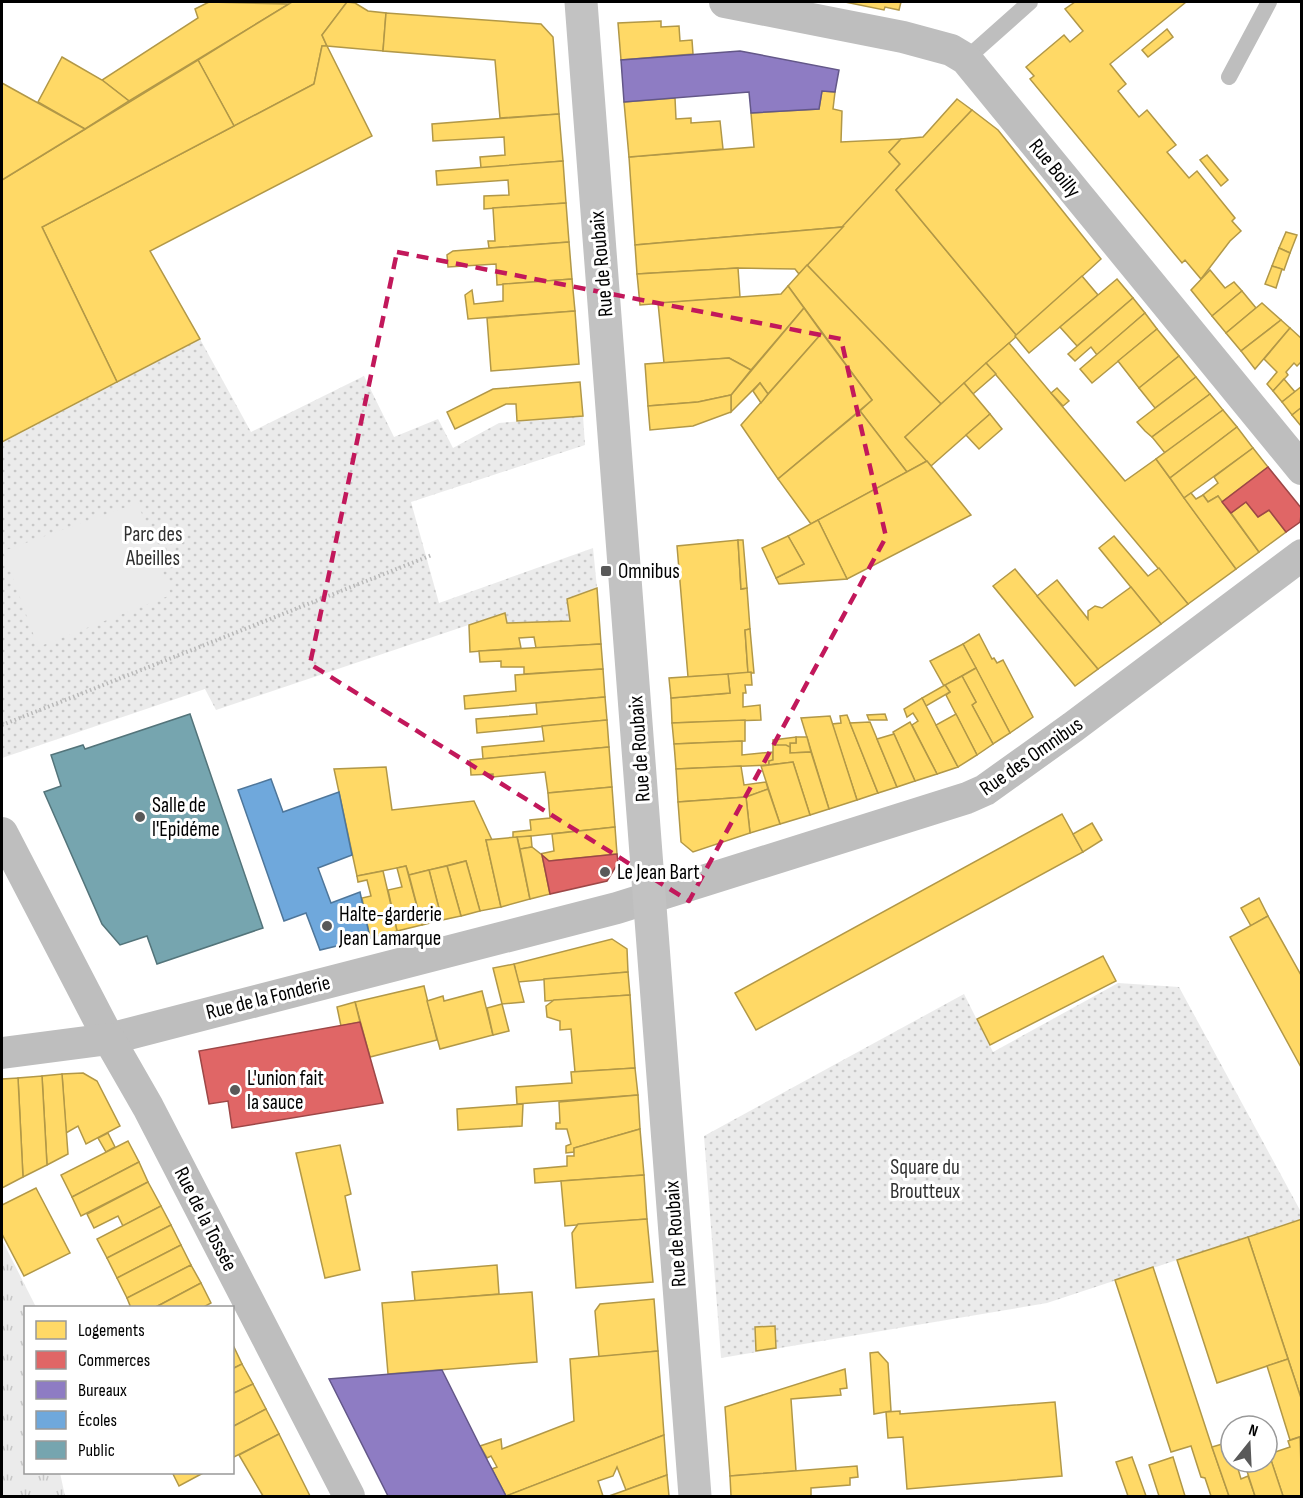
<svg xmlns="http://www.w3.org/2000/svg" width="1303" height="1498" viewBox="0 0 1303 1498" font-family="'Sofia Sans Condensed',sans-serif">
<defs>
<pattern id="grass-tufts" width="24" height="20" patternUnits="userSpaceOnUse" patternTransform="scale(1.5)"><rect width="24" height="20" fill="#ebebeb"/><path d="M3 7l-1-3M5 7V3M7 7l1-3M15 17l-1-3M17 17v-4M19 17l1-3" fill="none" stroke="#c8c8c8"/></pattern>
<pattern id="park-dots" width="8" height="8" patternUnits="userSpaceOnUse" patternTransform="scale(1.5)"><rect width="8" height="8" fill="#ebebeb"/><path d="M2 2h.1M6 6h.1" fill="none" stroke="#c8c8c8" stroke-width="1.8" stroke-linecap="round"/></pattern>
</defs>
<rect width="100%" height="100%" fill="#fff"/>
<path fill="url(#grass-tufts)" d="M2 1240 36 1307 26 1308V1472L60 1473 65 1496H2Z"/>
<g fill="url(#park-dots)">
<path d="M200 339 251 432 364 376 394 437 438 419 453 448 499 423 583 416 585 445 411 502 439 603 593 548 597 588 567 599 570 621 507 623 504 613 216 710 205 689 2 758V443Z"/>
<path d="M1118 983 1179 987 1301 1212V1219L1047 1303 721 1358 704 1136 964 994 993 1052Z"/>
</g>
<path fill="#ebebeb" d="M138 503 171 595 38 647 3 551Z"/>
<g fill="#ffd966" stroke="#b29847" stroke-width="1.5">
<path d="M209 2 289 4 129 101 102 80 198 18 195 9Z"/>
<path d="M292 2H347L322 35 327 46H322L314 84 234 126 198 60Z"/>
<path d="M347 2 355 3 368 11 386 13 383 51 327 46 322 35Z"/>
<path d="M845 2H901L899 10 885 7 884 10Z"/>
<path d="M1075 2H1186L1110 64 1126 84 1118 91 1139 117 1147 110 1176 145 1167 152 1189 178 1197 171 1235 218 1232 221 1241 231 1230 241 1201 279 1185 260 1182 263 1030 79 1034 76 1026 67 1064 35 1070 42 1083 31 1065 9Z"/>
<path d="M386 13 541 24 553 37 559 114 500 118 495 60 383 51Z"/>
<path d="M661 21V27L679 26 680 41 692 40 693 54 621 60 618 23Z"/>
<path d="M1167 29 1173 37 1148 57 1142 50Z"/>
<path d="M322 46H327L372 136 150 251 200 339 117 382 42 227 314 84Z"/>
<path d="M62 57 102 80 129 101 85 129 38 102Z"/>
<path d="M198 60 234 126 42 227 117 382 2 442V180Z"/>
<path d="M2 83 85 129 2 180Z"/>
<path d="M822 91 835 92 833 109 842 111 841 142 901 139 889 152 900 164 843 227 635 245 629 157 754 147 751 113 819 109Z"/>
<path d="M675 98 676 119 691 118V123L720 121 723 149 629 157 624 102Z"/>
<path d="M957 99 972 110 896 190 1017 336 941 404 807 265 900 164 889 152 901 139 923 137Z"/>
<path d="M972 110 998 130 1101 259 1017 336 896 190Z"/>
<path d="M559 114 563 161 481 168 480 157 505 155 504 137 433 141 432 124Z"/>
<path d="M1207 155 1228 180 1221 186 1200 160Z"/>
<path d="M563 161 566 203 484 209V196L509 195 508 180 437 185 436 171Z"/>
<path d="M566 203 569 242 489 248 488 241H495L493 208Z"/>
<path d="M843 227 799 274 795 269 738 268 637 274 635 245Z"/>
<path d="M1286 232 1297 235 1290 253 1279 248Z"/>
<path d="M569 242 572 279 497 285 496 264 448 267 447 255 453 251Z"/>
<path d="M1279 248 1290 253 1284 270 1272 266Z"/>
<path d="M807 265 941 404 905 437 927 461 907 472 860 411 872 400 788 286Z"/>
<path d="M1272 266 1282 269 1276 288 1265 284Z"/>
<path d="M738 268 740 297 640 305 637 274Z"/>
<path d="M1210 270 1225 288 1234 282 1242 291 1212 316 1191 290Z"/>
<path d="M1082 276 1098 295 1029 353 1015 336Z"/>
<path d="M572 279 575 311 468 319 465 295 472 290 474 304 503 301V284Z"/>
<path d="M1117 279 1133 298 1077 346 1060 327Z"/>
<path d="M788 286 804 308 751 370 729 358 664 363 658 303 781 294Z"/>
<path d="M1242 291 1256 308 1226 333 1212 316Z"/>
<path d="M1133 298 1145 313 1097 355 1091 347 1075 361 1068 354Z"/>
<path d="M1262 303 1281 320 1241 351 1226 333Z"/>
<path d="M804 308 822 333 768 394 760 383 731 412V395Z"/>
<path d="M575 311 579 364 491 371 487 318Z"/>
<path d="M1145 313 1157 329 1092 383 1080 369Z"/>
<path d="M1281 320 1290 328 1255 369 1241 351Z"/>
<path d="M1290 328 1302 339V361L1297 366 1294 363 1286 372 1288 375 1273 391 1267 384 1277 372 1264 359Z"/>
<path d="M1157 329 1179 356 1139 388 1118 361Z"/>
<path d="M822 333 872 400 778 479 741 425Z"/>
<path d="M1009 343 1125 481 1156 459 1236 569 1188 604 986 363Z"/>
<path d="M1179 356 1196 377 1155 408 1139 388Z"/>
<path d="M729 358 751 370 731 395 698 402 648 406 645 364Z"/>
<path d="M986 363 996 374 973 394 964 383Z"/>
<path d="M1196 377 1210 394 1152 437 1145 431 1137 422Z"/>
<path d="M1284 379 1295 392 1282 402 1273 391Z"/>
<path d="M580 382 583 416 517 421 516 404H506L455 429 447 412 493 389Z"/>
<path d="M760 383 768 394 761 403 753 391Z"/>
<path d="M964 383 990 414 931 466 905 437Z"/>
<path d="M1302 386V407L1292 415 1282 402Z"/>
<path d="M1057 388 1069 401 1063 406 1051 393Z"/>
<path d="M1210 394 1223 410 1165 453 1152 437Z"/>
<path d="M731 395V412L693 426 650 430 648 406 698 402Z"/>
<path d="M1302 407V426H1301L1292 415Z"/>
<path d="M1223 410 1237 427 1170 478 1156 459Z"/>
<path d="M860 411 907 472 811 524 778 479Z"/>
<path d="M990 414 1002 429 979 449 966 435Z"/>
<path d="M1237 427 1253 448 1184 498 1170 478Z"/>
<path d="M1253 448 1268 467 1222 502 1218 496 1208 502 1203 495 1218 483 1214 477Z"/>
<path d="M927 461 971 515 847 579 818 520Z"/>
<path d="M1191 493 1196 499 1203 495 1208 502 1218 496 1259 552 1236 569 1184 498Z"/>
<path d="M1246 502 1258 517 1269 510 1286 532 1259 552 1231 513Z"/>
<path d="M818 520 847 579 779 584 776 578 804 564 788 536Z"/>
<path d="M788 536 804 564 776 578 762 548Z"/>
<path d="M1114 536 1148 576 1159 568 1188 604 1161 624 1099 548Z"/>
<path d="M738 540 741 589 747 588 750 629 745 630 748 673 688 677 677 546Z"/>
<path d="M738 540H743L747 588 741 589Z"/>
<path d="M1015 569 1098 669 1075 686 993 586Z"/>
<path d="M1057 580 1088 619V611L1095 606 1102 608 1131 587 1161 624 1098 669 1037 596Z"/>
<path d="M597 588 601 644 536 648 534 637 519 638 521 648 470 652 469 625 505 613 507 623 570 621 567 599Z"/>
<path d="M750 629 754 673H748L745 630Z"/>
<path d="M979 634 992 659 994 658 997 663 1003 660 1033 717 1010 733 963 644Z"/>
<path d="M601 644 603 669 524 674V667H501V661L480 662 479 651Z"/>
<path d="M963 644 976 668 944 686 930 661Z"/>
<path d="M976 668 1010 733 993 744 972 705 976 702 962 676Z"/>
<path d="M603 669 605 697 465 709 464 696 516 691 515 675Z"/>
<path d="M751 672 752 685H745L746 693H743V707L760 705 761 720 672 723 671 698 730 693 728 674Z"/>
<path d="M728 674 730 693 671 698 669 678Z"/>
<path d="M962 676 976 702 972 705 993 744 977 755 946 695 950 692 945 685Z"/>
<path d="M945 685 950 692 926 706 922 698Z"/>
<path d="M605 697 607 720 477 733 476 719 537 714 536 703Z"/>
<path d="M922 698 936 725 958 767 937 774 912 725 918 721 913 713 907 717 904 709Z"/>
<path d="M885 714 887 720H869L867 715Z"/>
<path d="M956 714 977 755 958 767 936 725Z"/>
<path d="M847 715 878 793 857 800 832 724 841 723 840 716Z"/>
<path d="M830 716 857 800 829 809 801 718Z"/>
<path d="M607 720 609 747 483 759 482 747 544 741 542 726Z"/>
<path d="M745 720V741L674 744 672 723Z"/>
<path d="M870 722 897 787 878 793 850 723Z"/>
<path d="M910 722 937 774 915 781 893 732Z"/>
<path d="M894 734 915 781 897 787 877 739Z"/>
<path d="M796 737H807L811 752 790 753V743H796Z"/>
<path d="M796 737V743H790V747L773 745V740Z"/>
<path d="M742 741V755L773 752V760L769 761V765L676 769 674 744Z"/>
<path d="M773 745H786L790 747V753L811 752 829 809 810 815 793 762 769 765V761L773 760Z"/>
<path d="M609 747 612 787 548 793 545 772 493 777V774L471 775 470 760Z"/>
<path d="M793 762 810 815 780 824 761 766Z"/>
<path d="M741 766 744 785 766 782 768 789 746 797 678 802 676 769Z"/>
<path d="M386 767 392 810 474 801 492 840H486L501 907 480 911 466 861 409 875 406 866 357 876 334 769Z"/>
<path d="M612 787 615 827 513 838V832L531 830 530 820 550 818 548 793Z"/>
<path d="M768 789 780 824 750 833 746 797Z"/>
<path d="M746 797 750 833 693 852 681 842 678 802Z"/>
<path d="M1062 814 1083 852 756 1030 735 993Z"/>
<path d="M1092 823 1102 840 1083 852 1073 834Z"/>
<path d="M615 827 617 854 549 861 540 854 554 851 552 834Z"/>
<path d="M531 836 532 847 520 849 517 837Z"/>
<path d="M517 837 530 899 501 907 486 840Z"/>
<path d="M532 847 542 855 550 894 530 899 520 849Z"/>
<path d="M466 861 480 911 461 916 447 866Z"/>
<path d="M406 866 422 925 397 931 388 890 402 887 397 868Z"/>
<path d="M447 866 461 916 442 920 429 870Z"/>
<path d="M429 870 442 920 422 925 409 875Z"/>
<path d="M383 871 397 931 370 938 362 898 371 896 367 880 358 882 357 876Z"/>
<path d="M1259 898 1268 916 1251 926 1241 908Z"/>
<path d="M1268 916 1302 977V1069L1230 937Z"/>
<path d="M612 939 627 949 628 972 518 982 514 964Z"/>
<path d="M1103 956 1116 981 990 1045 977 1019Z"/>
<path d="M514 964 524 1002 502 1004 493 968Z"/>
<path d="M628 972 630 995 545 1001 544 979Z"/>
<path d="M424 986 437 1040 370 1057 355 1002Z"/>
<path d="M482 991 493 1035 440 1049 427 1001 443 996 444 1001Z"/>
<path d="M630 995 635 1068 575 1072 571 1029 560 1030V1021L547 1017 546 1006 554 1000Z"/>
<path d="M355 1002 360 1022 341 1026 337 1007Z"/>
<path d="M502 1004 509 1031 493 1035 487 1008Z"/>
<path d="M635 1068 638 1095 517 1104 516 1087 572 1083 571 1072Z"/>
<path d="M83 1073 97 1081 120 1126 86 1144 78 1126 66 1133 62 1074Z"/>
<path d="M62 1074 68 1154 47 1165 42 1076Z"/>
<path d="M42 1076 47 1165 23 1177 18 1078Z"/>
<path d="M18 1078 23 1177 2 1188V1079Z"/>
<path d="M638 1095 640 1129 574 1148V1152L566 1153V1146L571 1144 567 1129H556V1123H560L559 1102Z"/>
<path d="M523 1104 522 1126 458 1130 457 1109Z"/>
<path d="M640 1129 644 1175 535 1183 534 1169 567 1166V1156H574V1148Z"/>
<path d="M108 1133 115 1147 106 1152 98 1138Z"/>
<path d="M128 1141 139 1162 72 1197 61 1175Z"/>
<path d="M340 1145 351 1194 345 1196 360 1270 325 1278 296 1153Z"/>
<path d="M139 1162 148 1182 81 1216 72 1197Z"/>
<path d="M644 1175 647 1219 565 1226 561 1181Z"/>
<path d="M148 1182 161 1206 123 1226 118 1216 94 1228 87 1214Z"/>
<path d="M36 1188 70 1253 24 1276 2 1234V1205Z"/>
<path d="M161 1206 171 1225 107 1258 97 1239Z"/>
<path d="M647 1219 653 1282 576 1288 572 1233 578 1224Z"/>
<path d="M1302 1219V1401L1248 1237Z"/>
<path d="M171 1225 181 1245 117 1278 107 1258Z"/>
<path d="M1248 1237 1288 1359 1217 1383 1177 1260Z"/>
<path d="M181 1245 191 1265 127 1298 117 1278Z"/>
<path d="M191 1265 201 1283 154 1308H131L127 1298Z"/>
<path d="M497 1265 499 1294 415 1301 412 1272Z"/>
<path d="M1153 1267 1212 1447 1229 1496H1211L1205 1478 1201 1477 1191 1446 1171 1452 1115 1280Z"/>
<path d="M201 1283 211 1303 202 1308H154Z"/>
<path d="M532 1292 537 1362 388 1374 382 1303Z"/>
<path d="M654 1299 658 1351 599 1357 595 1311 600 1304Z"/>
<path d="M775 1326 776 1348 756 1351 755 1327Z"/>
<path d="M233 1345 242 1364 232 1369V1345Z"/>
<path d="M658 1351 664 1435 506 1496 492 1469 497 1467 491 1456 487 1458 480 1446 501 1439 502 1449 574 1421 570 1359Z"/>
<path d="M878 1352 888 1363 891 1411 874 1414 870 1353Z"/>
<path d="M1288 1359 1302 1401V1436L1290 1440 1267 1366Z"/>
<path d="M242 1364 253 1384 232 1394V1369Z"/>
<path d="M845 1369 847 1388 840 1389 841 1395 791 1399 796 1471 730 1476 725 1407Z"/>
<path d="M253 1384 266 1409 232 1427V1394Z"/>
<path d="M1055 1402 1062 1476 907 1489 903 1437 888 1438 886 1412 900 1411V1414Z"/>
<path d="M266 1409 279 1434 232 1458V1427Z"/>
<path d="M279 1434 310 1496H263L239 1455Z"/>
<path d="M664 1435 667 1475 626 1490 617 1467 613 1476 598 1481 603 1496H506Z"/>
<path d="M1300 1437 1302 1496H1283L1269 1454 1290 1447 1288 1441Z"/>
<path d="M1229 1442 1231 1462H1236L1241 1479 1248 1476 1255 1496H1229L1212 1447Z"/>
<path d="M1267 1448 1283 1496H1255L1244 1462H1267Z"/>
<path d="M1132 1457 1146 1496H1128L1116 1462Z"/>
<path d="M1173 1457 1185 1496H1159L1149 1465Z"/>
<path d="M857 1466 858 1477 850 1478V1485L811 1488V1496H731L730 1476Z"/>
<path d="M172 1472H205L179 1486Z"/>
<path d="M667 1475 669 1496H609L626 1490Z"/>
</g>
<g fill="#e06666" stroke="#9d4747" stroke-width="1.5">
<path d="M1268 467 1302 509 1300 522 1286 532 1269 510 1258 517 1246 502 1231 513 1222 502Z"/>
<path d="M617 854 618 863 607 881 550 894 542 855 549 861Z"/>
<path d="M360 1022 383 1103 232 1128 228 1101 209 1104 199 1051Z"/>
</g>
<g fill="#8e7cc3" stroke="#635788" stroke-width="1.5">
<path d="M740 51 839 70 835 92 822 91 819 109 751 113 749 92 624 102 621 60Z"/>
<path d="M442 1370 480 1446 506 1496H388L329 1379Z"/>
</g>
<path fill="#6fa8dc" stroke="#4e769a" stroke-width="1.5" d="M271 779 283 812 339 792 352 855 318 868 331 903 360 892 370 938 320 950 306 913 284 921 238 790Z"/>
<path fill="#76a5af" stroke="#53747a" stroke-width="1.5" d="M190 714 263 928 157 964 147 936 120 945 102 924 44 792 61 786 51 755 83 745 85 749Z"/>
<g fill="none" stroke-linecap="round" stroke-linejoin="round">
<path stroke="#b9b9b9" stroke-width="4" stroke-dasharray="1.5 3" stroke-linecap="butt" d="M2 725 432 555"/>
<g stroke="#bebebe" stroke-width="16">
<path d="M966 59 1030 2"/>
<path d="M1229 77 1269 2"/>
</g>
<g stroke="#bebebe" stroke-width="32">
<path d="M725 2 903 37 951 50 966 59 1302 469"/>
<path d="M2 833 109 1039 617 908 967 798 985 790 1073 727 1302 555"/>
<path d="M2 1053 109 1039 148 1107 349 1496"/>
</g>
<path stroke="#c2c2c2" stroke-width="33" d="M581 2 695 1496"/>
</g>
<path fill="none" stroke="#c2185b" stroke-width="4.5" stroke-dasharray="12 8" stroke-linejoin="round" d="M397 252 841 339 886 537 689 901 310 664Z"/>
<g fill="#595959" stroke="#fff" stroke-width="2">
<rect x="600" y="565" width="12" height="12" rx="3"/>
<circle cx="140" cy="817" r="6"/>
<circle cx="605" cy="872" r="6"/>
<circle cx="327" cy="926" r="6"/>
<circle cx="235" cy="1090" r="6"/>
</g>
<g text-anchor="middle" stroke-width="6" stroke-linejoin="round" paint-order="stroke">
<g font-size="21" fill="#000" stroke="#fff">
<text transform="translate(1055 168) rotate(51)" y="7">Rue Boilly</text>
<text transform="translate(601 264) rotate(-95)" y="7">Rue de Roubaix</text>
<text transform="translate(639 749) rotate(-94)" y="7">Rue de Roubaix</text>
<text transform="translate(1031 756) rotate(-35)" y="7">Rue des Omnibus</text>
<text transform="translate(268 997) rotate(-14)" y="7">Rue de la Fonderie</text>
<text transform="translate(206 1219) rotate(63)" y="7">Rue de la Tossée</text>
<text transform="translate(675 1234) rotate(-94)" y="7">Rue de Roubaix</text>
</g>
<g font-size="21" fill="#313131" stroke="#fff">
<text x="153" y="541">Parc des<tspan x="153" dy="24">Abeilles</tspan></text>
<text x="925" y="1174">Square du<tspan x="925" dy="24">Broutteux</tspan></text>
</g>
<g font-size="21" fill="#000" stroke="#fff" text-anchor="start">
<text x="618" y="578">Omnibus</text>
<text x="152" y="812">Salle de<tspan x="152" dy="24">l'Epidéme</tspan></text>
<text x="617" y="879">Le Jean Bart</text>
<text x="339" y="921">Halte-garderie<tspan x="339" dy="24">Jean Lamarque</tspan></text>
<text x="247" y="1085">L'union fait<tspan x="247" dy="24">la sauce</tspan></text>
</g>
</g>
<rect width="1303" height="1498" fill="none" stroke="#000000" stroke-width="6"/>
<rect x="24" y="1306" width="210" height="168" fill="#ffffff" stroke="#999999" stroke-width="1.5"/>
<rect x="36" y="1321" width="30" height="18" fill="#ffd966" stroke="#999999" stroke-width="1.5"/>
<text x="78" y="1336" font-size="18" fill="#000000">Logements</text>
<rect x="36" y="1351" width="30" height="18" fill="#e06666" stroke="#999999" stroke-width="1.5"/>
<text x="78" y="1366" font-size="18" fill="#000000">Commerces</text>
<rect x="36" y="1381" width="30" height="18" fill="#8e7cc3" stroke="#999999" stroke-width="1.5"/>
<text x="78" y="1396" font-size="18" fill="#000000">Bureaux</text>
<rect x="36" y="1411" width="30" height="18" fill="#6fa8dc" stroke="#999999" stroke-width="1.5"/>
<text x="78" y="1426" font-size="18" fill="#000000">Écoles</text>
<rect x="36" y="1441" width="30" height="18" fill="#76a5af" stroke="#999999" stroke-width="1.5"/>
<text x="78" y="1456" font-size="18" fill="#000000">Public</text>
<g transform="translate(1249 1444) rotate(18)"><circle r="28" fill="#ffffff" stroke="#999999" stroke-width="1.5"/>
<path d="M0-4.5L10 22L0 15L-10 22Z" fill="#595959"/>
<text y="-9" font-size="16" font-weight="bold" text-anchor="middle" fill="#000000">N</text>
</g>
</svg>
